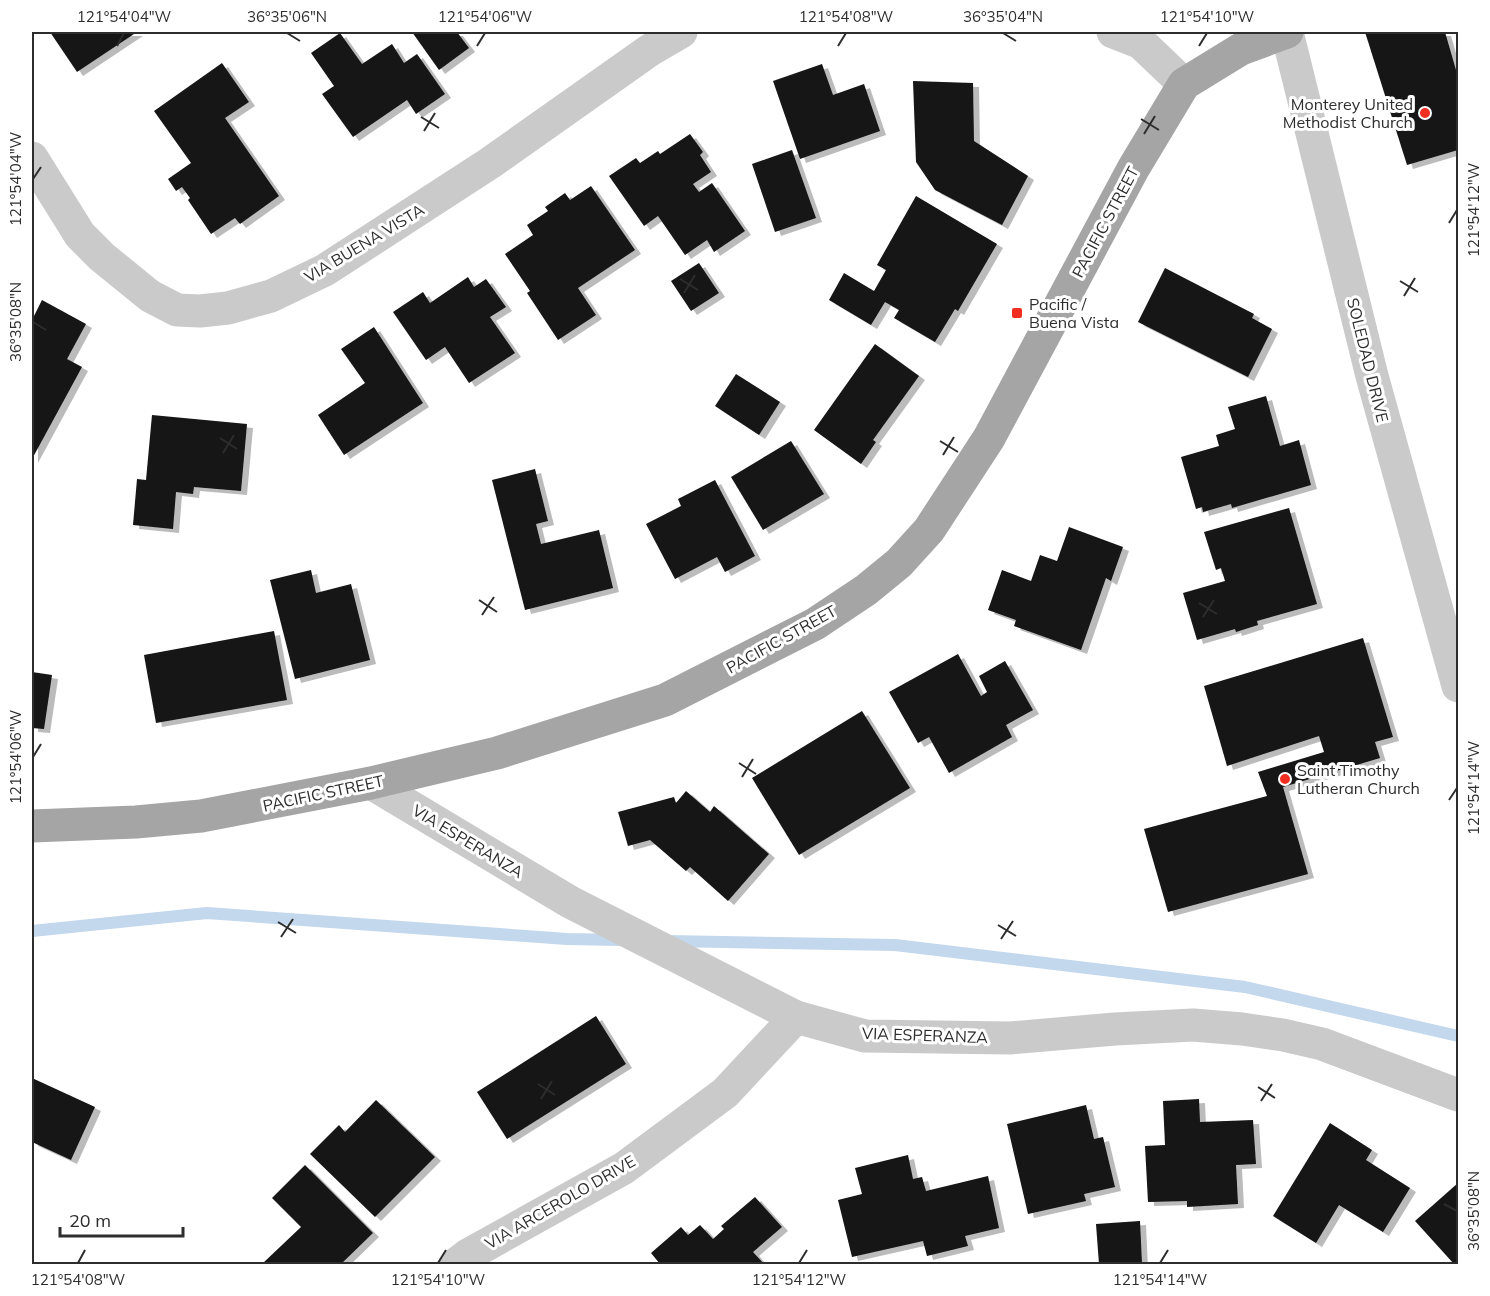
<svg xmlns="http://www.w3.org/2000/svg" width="1490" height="1296" viewBox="0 0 1490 1296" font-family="Mulish,sans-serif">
<defs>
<filter id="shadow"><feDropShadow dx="6" dy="4" stdDeviation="0" flood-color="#0004"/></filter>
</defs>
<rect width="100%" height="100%" fill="#fff"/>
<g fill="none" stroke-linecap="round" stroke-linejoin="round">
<g stroke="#c3d7ed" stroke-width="12">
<path d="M32 931 207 913 567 939 622 940"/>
<path d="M667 941 895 945 1245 987 1458 1036"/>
</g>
</g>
<g fill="#141414" filter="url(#shadow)">
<path d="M50 32H137L77 72Z"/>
<path d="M412 32H457L469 48 439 70Z"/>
<path d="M1365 32H1445L1458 77V150L1407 165Z"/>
<path d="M340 33 362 64 392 44 404 63 417 54 445 94 416 114 407 100 353 137 322 94 334 86 311 53Z"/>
<path d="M222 63 249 102 225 118 279 196 240 224 235 218 211 234 188 200 190 198 182 187 176 191 168 179 191 163 154 111Z"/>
<path d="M822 64 833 95 864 84 880 131 800 159 773 81Z"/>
<path d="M913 81 973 83 974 141 1028 176 1002 225 935 190 916 162Z"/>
<path d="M690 134 703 152 700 155 711 172 693 184 699 192 712 183 745 231 714 252 707 240 685 255 658 216 644 226 609 176 636 158 640 163 658 151 660 154Z"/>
<path d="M792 150 816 218 775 232 752 164Z"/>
<path d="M591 186 635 250 578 288 596 315 558 340 527 293 530 291 505 254 533 235 527 225 548 211 545 207 565 193 570 200Z"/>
<path d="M916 196 997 244 958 311 955 309 935 342 894 318 899 310 885 302 871 325 829 300 844 273 874 291 886 270 877 265Z"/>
<path d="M699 263 719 293 691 311 671 281Z"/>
<path d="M1165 268 1254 314 1252 318 1272 329 1248 377 1138 322Z"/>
<path d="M468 277 474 287 486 279 506 307 490 317 515 353 469 383 445 347 426 360 393 312 423 292 430 303Z"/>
<path d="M42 300 86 324 67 359 82 367 32 459V320Z"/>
<path d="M374 327 423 403 344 455 318 415 365 383 341 349Z"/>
<path d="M875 344 919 376 873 440 876 442 861 464 814 430Z"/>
<path d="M736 374 780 402 759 435 715 406Z"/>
<path d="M1266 396 1280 446 1299 440 1311 485 1232 508 1231 504 1203 512 1202 507 1196 509 1181 457 1219 446 1216 435 1235 429 1228 407Z"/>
<path d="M152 415 247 424 241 491 194 487 193 494 176 492 173 529 133 525 137 479 146 480Z"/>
<path d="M791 441 824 494 763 530 731 477Z"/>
<path d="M535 469 548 521 536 524 541 544 599 530 613 588 525 610 492 480Z"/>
<path d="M715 480 755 556 725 572 717 557 675 579 646 524 681 506 678 499Z"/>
<path d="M1289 508 1317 604 1257 621 1258 625 1236 632 1235 629 1197 640 1183 593 1225 581 1221 568 1216 570 1204 532Z"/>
<path d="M1069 527 1123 547 1111 581 1106 578 1081 650 1014 626 1016 620 988 610 1002 570 1031 581 1040 555 1057 561Z"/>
<path d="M311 570 316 593 351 584 370 660 295 679 270 580Z"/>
<path d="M274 631 287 700 156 723 144 655Z"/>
<path d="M1363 638 1393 737 1375 742 1380 758 1283 787 1308 874 1168 912 1144 829 1267 796 1258 772 1324 752 1319 736 1227 766 1204 686Z"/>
<path d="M958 654 981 696 987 692 979 676 1005 661 1033 710 1006 725 1012 737 949 773 929 737 918 743 889 692Z"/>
<path d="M32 672 52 675 44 729 32 728Z"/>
<path d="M862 711 910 788 799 855 752 778Z"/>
<path d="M686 791 710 812 714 806 769 854 728 901 690 867 686 871 650 840 628 846 618 812 674 797 676 803Z"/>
<path d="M596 1016 626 1064 507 1139 477 1092Z"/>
<path d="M32 1078 95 1107 71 1160 32 1142Z"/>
<path d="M1199 1099 1200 1122 1253 1120 1256 1164 1236 1165 1238 1204 1187 1207V1201L1148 1202 1145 1146 1165 1145 1163 1101Z"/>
<path d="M376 1100 435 1157 375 1217 310 1154 339 1125 345 1132Z"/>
<path d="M1086 1105 1094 1139 1103 1137 1115 1187 1084 1194 1086 1201 1028 1214 1007 1124Z"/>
<path d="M1330 1123 1372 1150 1366 1160 1410 1188 1383 1232 1339 1205 1316 1243 1273 1216Z"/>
<path d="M908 1155 913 1179 922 1177 926 1191 988 1176 999 1228 965 1236 968 1246 927 1256 923 1241 852 1257 838 1200 862 1194 855 1168Z"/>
<path d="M305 1165 373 1233 341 1264H262L301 1227 272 1198Z"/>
<path d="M1458 1183V1264H1454L1415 1221Z"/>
<path d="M755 1197 782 1227 753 1252 764 1264H660L651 1253 681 1227 688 1235 700 1225 713 1239 724 1229 721 1226Z"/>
<path d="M1140 1221 1142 1264H1099L1096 1224Z"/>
</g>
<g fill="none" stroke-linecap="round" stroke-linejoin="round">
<g stroke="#cacaca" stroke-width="33">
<path d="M1113 32 1141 43 1184 84"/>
<path d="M1287 32 1372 376 1458 686"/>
<path d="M32 158 80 235 102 257 150 296 177 310 200 311 228 308 271 296 325 270 490 163 650 50 681 32"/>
<path d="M371 783 570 902 796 1017 865 1036 1010 1038 1115 1029 1193 1025 1242 1029 1283 1035 1322 1044 1458 1095"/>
<path d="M456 1264 468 1255 624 1168 725 1093 796 1017"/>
</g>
<path stroke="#a5a5a5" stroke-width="33" d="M32 826 136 822 201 816 371 783 497 753 665 700 815 624 866 590 899 563 929 530 989 438 1133 169 1184 84 1241 49 1287 32"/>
</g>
<path fill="none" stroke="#2d2d2d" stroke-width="2" d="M287 33 300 41M1003 33 1016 41M117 46 124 33M477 46 485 33M838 46 846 33M1199 46 1207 33M421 117 439 128M1141 119 1159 130M424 131 435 113M1144 134 1155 116M33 179 41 167M1449 223 1457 210M680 279 698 290M1400 281 1418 292M684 293 695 275M1404 296 1415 278M33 322 46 330M220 438 237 449M940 441 958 452M223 453 234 435M943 455 954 437M479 600 497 612M1199 603 1217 614M482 615 494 597M1203 617 1214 600M33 757 41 744M739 763 756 774M742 777 753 759M1449 800 1457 788M278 922 296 933M998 925 1016 936M281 937 293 919M1001 939 1013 921M538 1084 555 1095M1258 1087 1275 1098M541 1099 552 1081M1261 1101 1272 1084M1444 1204 1457 1211M78 1263 85 1250M438 1263 446 1250M799 1263 807 1250M1160 1263 1168 1250"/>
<g fill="#f12f21" stroke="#fff" stroke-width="2">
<circle cx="1425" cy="113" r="6"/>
<rect x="1011" y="307" width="12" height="12" rx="3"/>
<circle cx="1285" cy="779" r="6"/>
</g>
<g text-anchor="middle" stroke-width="6" stroke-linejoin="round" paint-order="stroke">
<g font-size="16" fill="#2d2d2d" stroke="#fff" text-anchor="start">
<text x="1413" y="110" text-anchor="end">Monterey United<tspan x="1413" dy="18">Methodist Church</tspan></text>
<text x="1029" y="310">Pacific /<tspan x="1029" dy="18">Buena Vista</tspan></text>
<text x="1297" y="776">Saint Timothy<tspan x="1297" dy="18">Lutheran Church</tspan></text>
</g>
<g font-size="16" fill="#2d2d2d" stroke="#fff">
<text transform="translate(1105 222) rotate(-62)" y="6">PACIFIC STREET</text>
<text transform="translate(364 243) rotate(-31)" y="6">VIA BUENA VISTA</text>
<text transform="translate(1368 360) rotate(76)" y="6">SOLEDAD DRIVE</text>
<text transform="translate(781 639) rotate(-29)" y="6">PACIFIC STREET</text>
<text transform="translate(323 793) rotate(-12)" y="6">PACIFIC STREET</text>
<text transform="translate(468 841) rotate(31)" y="6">VIA ESPERANZA</text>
<text transform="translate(925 1035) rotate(2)" y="6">VIA ESPERANZA</text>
<text transform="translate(560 1202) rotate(-30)" y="6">VIA ARCEROLO DRIVE</text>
</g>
</g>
<rect width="1490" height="1296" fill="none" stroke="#ffffff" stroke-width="66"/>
<path d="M60 1227v9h123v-9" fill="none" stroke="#2d2d2d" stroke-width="3"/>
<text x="69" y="1227" font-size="18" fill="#2d2d2d" stroke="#ffffff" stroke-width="4.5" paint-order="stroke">20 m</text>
<rect x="33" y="33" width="1424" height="1230" fill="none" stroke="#2d2d2d" stroke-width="2"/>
<g font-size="15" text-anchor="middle" fill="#2d2d2d">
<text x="124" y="22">121°54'04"W</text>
<text x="287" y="22">36°35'06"N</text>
<text x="485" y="22">121°54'06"W</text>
<text x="846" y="22">121°54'08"W</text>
<text x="1003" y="22">36°35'04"N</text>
<text x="1207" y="22">121°54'10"W</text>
<text transform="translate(16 179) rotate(-90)" y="5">121°54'04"W</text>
<text transform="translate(1474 210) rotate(-90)" y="5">121°54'12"W</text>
<text transform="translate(16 322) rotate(-90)" y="5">36°35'08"N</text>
<text transform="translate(16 757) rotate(-90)" y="5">121°54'06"W</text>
<text transform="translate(1474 788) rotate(-90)" y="5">121°54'14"W</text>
<text transform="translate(1474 1211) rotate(-90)" y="5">36°35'08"N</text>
<text x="78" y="1285">121°54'08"W</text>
<text x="438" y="1285">121°54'10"W</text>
<text x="799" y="1285">121°54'12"W</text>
<text x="1160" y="1285">121°54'14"W</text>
</g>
</svg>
